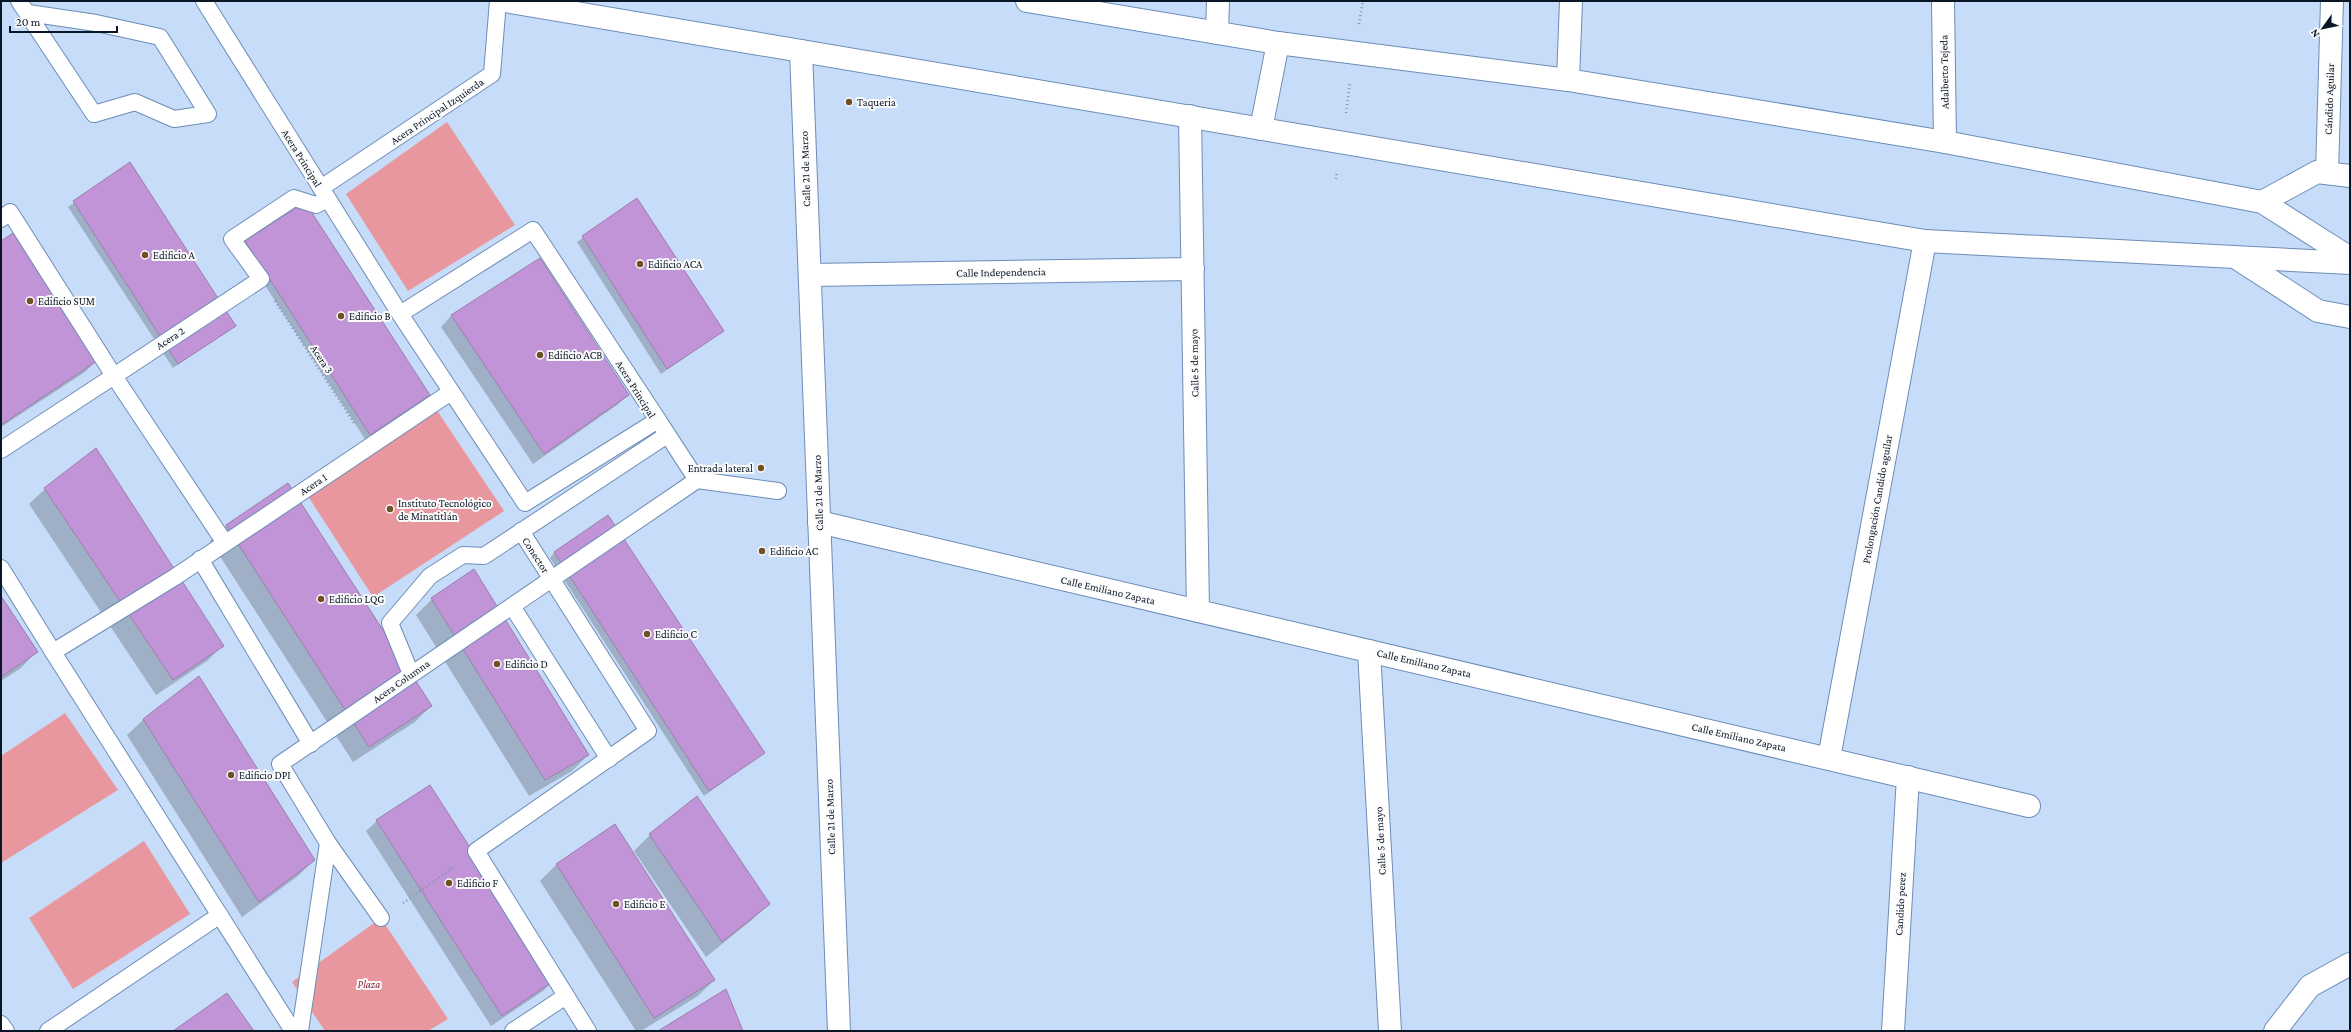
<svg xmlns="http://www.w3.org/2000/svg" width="2351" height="1032" viewBox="0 0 2351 1032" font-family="'Crimson Pro',serif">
<rect width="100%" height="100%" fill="#c7dcf8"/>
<g fill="#e8979e">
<path d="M447 122 515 225 408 291 346 194Z"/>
<path d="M436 409 504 511 373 597 306 493Z"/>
<path d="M65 713 118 790 1 863V756Z"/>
<path d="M144 841 190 914 73 989 29 918Z"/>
<path d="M381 918 448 1019 428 1031H325L292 982Z"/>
</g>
<g fill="#0003">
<path d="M130 163 234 326 173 368 68 207Z"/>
<path d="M637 200 722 331 661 374 577 242Z"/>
<path d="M245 241 429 395 365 439 240 247Z"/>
<path d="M1 243 96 361 85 372 1 427Z"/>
<path d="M539 260 628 395 617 405 533 464 441 327 451 316Z"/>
<path d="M288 485 431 706 415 722 353 762 210 541 226 526Z"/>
<path d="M45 489 223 645 207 661 156 695 29 504Z"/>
<path d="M555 552 764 753 704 796 550 558Z"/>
<path d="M1 597 36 652 21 668 1 681Z"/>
<path d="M432 599 588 755 572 771 529 796 416 615Z"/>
<path d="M199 677 314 860 298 876 242 917 127 735 143 720Z"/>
<path d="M377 821 554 980 543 991 491 1026 366 831Z"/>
<path d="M615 825 714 980 698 996 641 1031H636L540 881 556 865Z"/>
<path d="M650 835 768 904 753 919 706 957 634 851Z"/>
</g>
<g fill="#c193d7" stroke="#9c7eab">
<path d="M130 162 236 326 178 364 73 201Z"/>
<path d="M637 198 724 331 667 369 582 236Z"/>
<path d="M305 202 430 395 370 435 245 241Z"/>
<path d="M16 231 97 361 1 425V241Z"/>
<path d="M540 258 629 395 544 454 451 315Z"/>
<path d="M96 448 224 646 173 680 44 488Z"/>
<path d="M288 483 432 706 369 747 226 525Z"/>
<path d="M608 515 765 753 709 791 554 552Z"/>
<path d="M474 569 589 755 545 780 431 598Z"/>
<path d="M1 596 38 652 1 677Z"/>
<path d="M199 676 315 860 259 902 143 719Z"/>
<path d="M430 785 555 980 502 1016 376 820Z"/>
<path d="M697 796 770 904 722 942 649 834Z"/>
<path d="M615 824 715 980 654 1018 556 864Z"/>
<path d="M726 989 743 1031H658Z"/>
<path d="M227 993 254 1031H173Z"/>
</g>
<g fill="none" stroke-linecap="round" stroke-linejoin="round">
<g stroke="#6c8db7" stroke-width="18">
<g id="service">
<path d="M19 1 94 114 135 102 174 119 208 114 160 37 96 23 28 13"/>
<path d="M204 1 400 314 525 503 658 420 533 230 400 314"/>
<path d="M321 188 492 74 498 1"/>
<path d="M1 219 10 212 114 376 1 450"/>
<path d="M697 480 778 491"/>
<path d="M521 531 648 731 476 851 588 1031"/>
<path d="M225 543 114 376 261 279 232 239 294 198 316 205 328 199"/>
<path d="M200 559 311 744"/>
<path d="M1 568 53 652 175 577 451 392"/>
<path d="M512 606 609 759"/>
<path d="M53 652 293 1031"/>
<path d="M411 674 390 623 430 576 463 555 484 556 667 435"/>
<path d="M328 843 381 918"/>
<path d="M1 1024 6 1031"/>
<path d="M48 1031 220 915"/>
<path d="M300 1031 328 843 280 764 697 480 658 420"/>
<path d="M513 1031 566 996"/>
</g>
</g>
<g stroke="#6c8db7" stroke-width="24">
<g id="minor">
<path d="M1943 1 1945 142"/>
<path d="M1217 33 1218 1"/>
<path d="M801 51 839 1031"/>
<path d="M1568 80 1571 1"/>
<path d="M1190 116 1198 611"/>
<path d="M2327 173 2332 1"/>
<path d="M810 275 1193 269"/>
<path d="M819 522 2029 806"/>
<path d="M1369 651 1390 1031"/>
<path d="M1829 758 1925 241"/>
<path d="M1893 1031 1908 777"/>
<path d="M2275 1031 2310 986 2350 964"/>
</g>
</g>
<g stroke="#6c8db7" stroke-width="24">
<g id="tertiary">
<path d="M2262 202 2317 172 2350 176"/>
<path d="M2238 259 2318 311 2350 317"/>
</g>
</g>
<g stroke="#6c8db7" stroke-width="24">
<g id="primary">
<path d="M505 1 1925 241 2350 263"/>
<path d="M1027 1 1278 43 1568 80 1945 142 2262 202 2350 258"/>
<path d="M1261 129 1278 43"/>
</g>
</g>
<g stroke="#8295ac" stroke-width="2.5" stroke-dasharray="1 3" stroke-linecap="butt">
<path d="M1359 24 1363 1"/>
<path d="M1346 113 1350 82"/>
<path d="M1336 179 1337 171"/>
<path d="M275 301 355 425"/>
<path d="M403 903 454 867"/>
</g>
<use href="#service" stroke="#fff" stroke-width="16"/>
<use href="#minor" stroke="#fff" stroke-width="22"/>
<use href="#tertiary" stroke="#fff" stroke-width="22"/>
<use href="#primary" stroke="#fff" stroke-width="22"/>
</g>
<g fill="#6f5125" stroke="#fbfbfb" stroke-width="1.5">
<circle cx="849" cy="102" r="4"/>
<circle cx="145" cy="255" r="4"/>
<circle cx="640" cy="264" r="4"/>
<circle cx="30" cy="301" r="4"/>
<circle cx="341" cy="316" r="4"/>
<circle cx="540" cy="355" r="4"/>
<circle cx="761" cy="468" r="4"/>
<circle cx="390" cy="509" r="4"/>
<circle cx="762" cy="551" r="4"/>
<circle cx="321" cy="599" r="4"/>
<circle cx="647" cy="634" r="4"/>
<circle cx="497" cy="664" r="4"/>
<circle cx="231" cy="775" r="4"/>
<circle cx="449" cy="883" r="4"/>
<circle cx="616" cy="904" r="4"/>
</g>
<g text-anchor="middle" stroke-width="4" stroke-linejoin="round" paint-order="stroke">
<g font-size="11" fill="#091626" stroke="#fbfbfb">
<text transform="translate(1944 72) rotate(-91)" y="4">Adalberto Tejeda</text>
<text transform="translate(2329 99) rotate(-88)" y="4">Cándido Aguilar</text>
<text transform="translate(437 111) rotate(-34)" y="4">Acera Principal Izquierda</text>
<text transform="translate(302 158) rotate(58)" y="4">Acera Principal</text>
<text transform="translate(805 169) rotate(-92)" y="4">Calle 21 de Marzo</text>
<text transform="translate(1001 272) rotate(-1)" y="4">Calle Independencia</text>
<text transform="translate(170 338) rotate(-33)" y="4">Acera 2</text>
<text transform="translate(322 359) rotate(57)" y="4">Acera 3</text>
<text transform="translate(1194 363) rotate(-91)" y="4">Calle 5 de mayo</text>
<text transform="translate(636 389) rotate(58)" y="4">Acera Principal</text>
<text transform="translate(313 484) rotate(-34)" y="4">Acera 1</text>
<text transform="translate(818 493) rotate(-92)" y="4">Calle 21 de Marzo</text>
<text transform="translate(1877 499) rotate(-80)" y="4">Prolongación Candido aguilar</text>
<text transform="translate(536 555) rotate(57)" y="4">Conector</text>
<text transform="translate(1108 590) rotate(13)" y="4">Calle Emiliano Zapata</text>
<text transform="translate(1424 663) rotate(13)" y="4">Calle Emiliano Zapata</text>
<text transform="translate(401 681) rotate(-35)" y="4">Acera Columna</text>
<text transform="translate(1739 737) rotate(13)" y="4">Calle Emiliano Zapata</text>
<text transform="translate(830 817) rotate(-92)" y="4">Calle 21 de Marzo</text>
<text transform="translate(1380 841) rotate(-93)" y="4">Calle 5 de mayo</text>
<text transform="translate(1900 904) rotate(-87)" y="4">Candido perez</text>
</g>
<g font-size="11" fill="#091626" stroke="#fbfbfb" text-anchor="start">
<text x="857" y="106">Taqueria</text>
<text x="153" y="259">Edificio A</text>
<text x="648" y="268">Edificio ACA</text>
<text x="38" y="305">Edificio SUM</text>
<text x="349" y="320">Edificio B</text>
<text x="548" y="359">Edificio ACB</text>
<text x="753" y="472" text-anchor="end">Entrada lateral</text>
<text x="398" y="507">Instituto Tecnológico<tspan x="398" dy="13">de Minatitlán</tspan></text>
<text x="770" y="555">Edificio AC</text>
<text x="329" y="603">Edificio LQG</text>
<text x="655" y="638">Edificio C</text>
<text x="505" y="668">Edificio D</text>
<text x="239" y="779">Edificio DPI</text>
<text x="457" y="887">Edificio F</text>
<text x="624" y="908">Edificio E</text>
</g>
<g font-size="11" font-style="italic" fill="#892236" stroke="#fbfbfb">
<text x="369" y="988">Plaza</text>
</g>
</g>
<rect width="2351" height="1032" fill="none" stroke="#091626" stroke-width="4"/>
<g transform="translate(2323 28) rotate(237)" stroke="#fbfbfb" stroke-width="3" paint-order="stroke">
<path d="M0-3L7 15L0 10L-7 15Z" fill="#091626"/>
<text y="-6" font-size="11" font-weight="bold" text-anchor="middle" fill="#091626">N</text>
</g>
<path d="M10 26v6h107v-6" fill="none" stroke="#091626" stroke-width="2"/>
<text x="16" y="26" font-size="12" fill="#091626" stroke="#fbfbfb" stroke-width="3" paint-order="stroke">20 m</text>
</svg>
